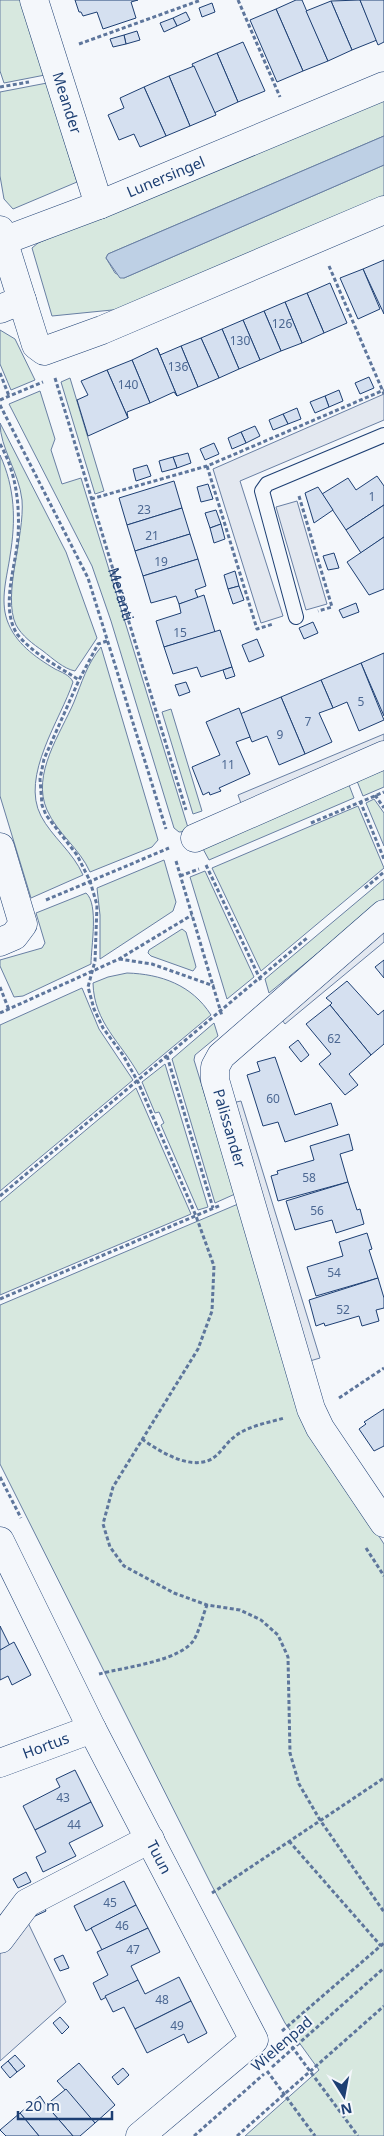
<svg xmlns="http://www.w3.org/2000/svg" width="384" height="2136" viewBox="0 0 384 2136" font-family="'Noto Sans',sans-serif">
<rect width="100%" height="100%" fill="#f4f7fb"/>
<g fill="#d7e8df" stroke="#687fa3">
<path d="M0 0H21L45 75 4 83 0 71Z"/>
<path d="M47 83 77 182 13 209 4 199 0 176V92Z"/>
<path d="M384 94V136L108 254 106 258 115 273 124 278 384 165V200L132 308 52 316 32 248 38 243Z"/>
<path d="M0 330 15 339 35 380 11 390 0 364Z"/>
<path d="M70 378 104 491 95 494 61 382Z"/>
<path d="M40 391 55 439 51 450 62 484 81 478 189 831 179 832 174 828 111 621 92 566 9 404Z"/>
<path d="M0 423 66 552 97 638 75 671C64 669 52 658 43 651 33 644 22 636 16 625 2 595 25 536 22 500 19 472 0 448 0 423Z"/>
<path d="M0 455C15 488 16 520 10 556 7 577 0 599 7 620 15 643 35 657 55 669 61 672 70 675 73 682 61 719 20 776 41 816 52 837 73 852 83 875L31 898 0 796Z"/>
<path d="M101 647 158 840 152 847 90 872C80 849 57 833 47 810 31 774 61 733 74 702 82 682 87 664 101 647Z"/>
<path d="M171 709 202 811 193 814 162 712Z"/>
<path d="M384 770V787L363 796 357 781Z"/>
<path d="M349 785 354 798 209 860 202 847Z"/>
<path d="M374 799 384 813V846L366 803Z"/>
<path d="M358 806 384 868 261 971 212 868Z"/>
<path d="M164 860 176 902 173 911 100 959V915L97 888Z"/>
<path d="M205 871 254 977 227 999 190 877Z"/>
<path d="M384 879V899L269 993 265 979Z"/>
<path d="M86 893C99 904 91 947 91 964L23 996 14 997 0 966V960L42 948 45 943 36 913Z"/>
<path d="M182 929 186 932 195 963 196 967 193 971 151 956 148 953 149 950Z"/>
<path d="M127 973C161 974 192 985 211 1015L139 1075C121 1042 94 1023 93 983L108 977Z"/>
<path d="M82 988 99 1029 133 1080 0 1191V1025Z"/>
<path d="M214 1023 218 1036 195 1055 194 1060 235 1194 215 1203 172 1059Z"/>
<path d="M165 1064 208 1207 198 1210 161 1125 164 1123 159 1112 155 1113 142 1082Z"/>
<path d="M136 1088 191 1214 0 1295V1202Z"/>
<path d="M238 1204 304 1421 384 1544V2136H245L319 2070 285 2023 211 1884 0 1464V1305Z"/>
</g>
<g fill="#e3e8f0" stroke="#687fa3">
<path d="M384 394V420L240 481 283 616 261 623 213 469Z"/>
<path d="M297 501 327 604 306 610 276 507Z"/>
<path d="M384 734V746L242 806 238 795Z"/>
<path d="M384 929V942L285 1024 279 1016Z"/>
<path d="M241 1101 320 1358 310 1361 232 1103Z"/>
<path d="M20 1906 66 2002 0 2061V1915Z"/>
</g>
<path fill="#bed0e5" stroke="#687fa3" d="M384 136V165L124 278H120L106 258 108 254Z"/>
<g fill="#d5e0f0" stroke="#1d3f73">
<path d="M75 0H138L131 2 136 18 103 29 97 12 83 16 81 12H79Z"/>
<path d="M296 0H302L328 61 303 71 276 9Z"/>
<path d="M360 0 377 40 352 50 331 1Z"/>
<path d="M360 0H384V42L378 45Z"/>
<path d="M331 1 352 50 328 61 306 11Z"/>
<path d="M212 3 215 12 202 17 199 8Z"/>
<path d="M276 9 303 71 277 82 250 20Z"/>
<path d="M186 12 190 20 177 26 173 18Z"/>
<path d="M173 18 177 26 164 32 160 23Z"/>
<path d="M137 31 140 40 126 44 124 35Z"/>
<path d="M124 35 126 44 113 47 110 39Z"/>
<path d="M243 42 265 91 238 102 217 53Z"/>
<path d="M217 53 238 102 214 113 192 64Z"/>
<path d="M194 66 216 115 190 126 169 76Z"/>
<path d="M169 76 190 126 166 136 144 87Z"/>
<path d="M144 87 166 136 140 147 134 134 119 140 108 115 124 108 120 98Z"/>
<path d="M384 260V314L363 269Z"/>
<path d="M363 269 380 309 358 319 340 278Z"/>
<path d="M330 283 347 323 324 333 307 293Z"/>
<path d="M307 293 324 333 302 343 285 302Z"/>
<path d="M285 302 302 343 281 351 264 311Z"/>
<path d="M264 311 281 351 260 360 243 320Z"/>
<path d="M243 320 260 360 239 369 222 329Z"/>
<path d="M222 329 239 369 219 378 201 338Z"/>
<path d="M201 338 219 378 198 387 181 346Z"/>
<path d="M181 346 198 387 177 396 157 348 160 355Z"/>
<path d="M157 348 177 396 174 392 150 403 132 360Z"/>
<path d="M132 360 150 403 127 412 128 418 107 370Z"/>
<path d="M107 370 128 418 88 436 77 400 88 395 81 381Z"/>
<path d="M369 377 374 388 360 394 355 383Z"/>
<path d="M339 390 343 401 329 407 325 396Z"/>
<path d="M325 396 329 407 315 413 310 402Z"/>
<path d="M297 408 301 419 288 424 283 414Z"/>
<path d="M283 414 288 424 273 430 269 420Z"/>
<path d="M255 426 260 436 246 443 241 432Z"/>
<path d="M241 432 246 443 232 449 228 438Z"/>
<path d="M214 443 219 454 205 460 200 449Z"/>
<path d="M188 453 191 463 177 468 173 457Z"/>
<path d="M173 457 177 468 162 472 159 461Z"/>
<path d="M147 465 151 476 136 481 133 469Z"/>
<path d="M377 476 384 486V505L346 530 322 494 348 478 356 490Z"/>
<path d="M174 481 182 508 127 525 119 498Z"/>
<path d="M208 484 213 499 201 502 197 487Z"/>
<path d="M318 487 333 510 314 523 305 493Z"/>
<path d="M384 505V537L361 553 346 530Z"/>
<path d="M182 508 190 534 135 551 127 525Z"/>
<path d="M216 510 221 524 210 528 205 513Z"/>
<path d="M221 524 225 539 214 543 210 528Z"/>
<path d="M190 534 198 559 143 576 135 551Z"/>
<path d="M384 537V589L369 595 347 562Z"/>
<path d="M334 553 339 568 328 570 323 556Z"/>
<path d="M198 559 206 586 195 590 198 598 179 604 176 596 151 603 143 576Z"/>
<path d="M235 571 239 586 228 589 224 575Z"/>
<path d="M239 586 244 600 233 604 228 589Z"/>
<path d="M204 595 215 632 164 647 156 621 181 613 179 604Z"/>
<path d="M356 603 359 612 343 618 339 610Z"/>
<path d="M313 622 318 633 304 639 299 628Z"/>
<path d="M220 630 232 667 201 677 197 667 173 674 164 647Z"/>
<path d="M257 639 264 656 249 662 242 645Z"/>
<path d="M384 653V716L361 663Z"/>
<path d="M361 663 384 720 359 731 347 702 333 708 321 680Z"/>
<path d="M232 667 235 676 226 679 223 670Z"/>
<path d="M321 680 333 708 319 713 332 742 305 754 281 697Z"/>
<path d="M186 682 190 692 179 696 175 685Z"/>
<path d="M281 697 305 754 279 765 267 736 252 742 240 714Z"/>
<path d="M239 708 250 737 236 742 250 774 219 788 221 791 210 795 209 792 203 795 192 767 220 755 206 722Z"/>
<path d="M384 960V978L375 967Z"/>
<path d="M347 981 378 1015 384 1010V1044L371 1055 330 1005 332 1003 326 998Z"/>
<path d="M330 1005 371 1055 349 1074 358 1085 345 1095 319 1064 331 1054 306 1024Z"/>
<path d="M298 1040 309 1055 301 1062 289 1047Z"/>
<path d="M275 1057 295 1115 331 1103 338 1125 285 1142 278 1122 263 1126 247 1075 260 1071 257 1062Z"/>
<path d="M349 1134 353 1150 340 1154 348 1182 278 1201 271 1176 278 1174 277 1171 314 1160 310 1146Z"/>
<path d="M348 1182 357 1210 360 1209 364 1224 336 1233 332 1220 295 1230 286 1201Z"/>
<path d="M367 1233 372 1249 369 1250 378 1278 316 1296 307 1267 343 1256 339 1242Z"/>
<path d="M378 1278 384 1298V1308L376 1310 379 1321 362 1326 359 1316 325 1326 324 1323 316 1326 309 1300Z"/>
<path d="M384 1409V1446L374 1451 359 1429 366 1424 364 1422Z"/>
<path d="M0 1626 10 1646 0 1650Z"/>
<path d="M14 1642 31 1675 12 1685 8 1676 0 1680V1650Z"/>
<path d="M75 1770 91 1802 35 1830 23 1806 60 1787 56 1779Z"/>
<path d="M91 1802 103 1826 69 1843 76 1856 43 1872 36 1857 46 1852 35 1830Z"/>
<path d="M26 1872 31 1882 18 1888 13 1879Z"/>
<path d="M124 1881 136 1905 86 1931 74 1906Z"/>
<path d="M42 1902 46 1911 33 1917 29 1909Z"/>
<path d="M136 1905 148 1928 102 1950 91 1928Z"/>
<path d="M148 1928 160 1952 131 1966 138 1980 101 2000 93 1983 108 1975 97 1952Z"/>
<path d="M63 1955 69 1968 60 1971 54 1959Z"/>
<path d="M179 1977 191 2001 135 2029 124 2007 113 2012 105 1996 138 1980 145 1994Z"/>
<path d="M191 2001 207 2033 188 2043 184 2034 147 2053 135 2029Z"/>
<path d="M60 2017 69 2027 62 2034 53 2023Z"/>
<path d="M15 2055 25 2066 17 2072 8 2061Z"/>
<path d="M8 2061 17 2072 10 2078 1 2067Z"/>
<path d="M79 2063 115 2105 95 2123 57 2081Z"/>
<path d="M123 2068 129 2075 118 2085 112 2077Z"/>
<path d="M66 2089 95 2123 80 2136H73L46 2105Z"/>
<path d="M40 2096 46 2105 73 2136H39L20 2113Z"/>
<path d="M20 2113 39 2136H6L0 2130Z"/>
</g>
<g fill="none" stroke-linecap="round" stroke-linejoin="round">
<g stroke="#1d3f73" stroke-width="16">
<path id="lane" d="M296 617 262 491 267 484 384 435"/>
</g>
<g stroke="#1d3f73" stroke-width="29">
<g id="street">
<path id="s2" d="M34 0 99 205"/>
<path d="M0 309 22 300"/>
<path d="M195 838 384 755"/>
<path d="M0 847 23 924 14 936 0 942"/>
<path id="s3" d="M384 914 221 1056 215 1067V1080L311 1409 320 1428 384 1523"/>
<path id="s4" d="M0 1541 92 1729 254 2040 140 2136"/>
<path id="s5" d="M0 1763 92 1729"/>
<path d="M0 1939 27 1903 150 1839"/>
</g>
</g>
<g stroke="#1d3f73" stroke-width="29">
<g id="secondary">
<path d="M0 230 36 345 44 351 102 330 384 210"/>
<path id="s6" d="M3 241 99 205 384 86"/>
</g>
</g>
<g stroke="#5e769c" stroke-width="3" stroke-dasharray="4 2.5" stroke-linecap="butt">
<path d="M238 0 280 97"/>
<path d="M79 44 201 0"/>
<path d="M0 87 29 82"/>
<path d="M329 266 384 394"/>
<path d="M0 373 9 396"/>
<path id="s1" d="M55 378 186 810"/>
<path d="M0 400 43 382"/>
<path d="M0 405 88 578 166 829"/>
<path d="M0 444C16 472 20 504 18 537 16 566 0 607 17 634 33 654 58 666 79 680"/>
<path d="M207 466 257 629 273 624"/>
<path d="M299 496 332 607 318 611"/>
<path d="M91 499 207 466 384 390"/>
<path d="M107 641 98 644 79 680 44 759 40 779 42 805 46 815 77 855 90 881 97 905 95 961 88 987 94 1009 103 1028 123 1055 138 1082 196 1216 214 1266 212 1311 198 1349 113 1487 103 1524 110 1547 124 1566 174 1593 207 1605 240 1610 261 1620 278 1635 288 1657 290 1753 299 1784 320 1820 384 1912"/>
<path d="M375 795 384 808"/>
<path d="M360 801 384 859"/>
<path d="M311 823 384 792"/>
<path d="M176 861 222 1016"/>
<path d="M206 865 261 981"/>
<path d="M180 876 199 869"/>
<path d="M365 888 384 872"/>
<path d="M46 900 169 848"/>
<path d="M119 959 152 964 214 986"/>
<path d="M0 987 9 1010"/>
<path d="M0 1013 119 959 192 915"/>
<path d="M167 1056 213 1208"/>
<path d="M0 1196 307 938"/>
<path d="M0 1299 221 1205"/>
<path d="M339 1398 384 1368"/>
<path d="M142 1439C159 1451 186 1468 207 1461 219 1457 224 1445 233 1438 246 1426 268 1423 284 1418"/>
<path d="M0 1477 21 1518"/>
<path d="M366 1548 384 1576"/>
<path d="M99 1674C125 1667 183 1661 195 1638 200 1628 203 1615 207 1605"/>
<path d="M289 1841 381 1946"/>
<path d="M212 1893 384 1778"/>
<path d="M282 2031 384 1943"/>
<path d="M284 2036 358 2136"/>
<path d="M272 2067 384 1968"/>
<path d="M267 2071 315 2136"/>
<path d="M194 2136 264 2074"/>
<path d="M237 2136 384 2006"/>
</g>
<use href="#lane" stroke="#f4f7fb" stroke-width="14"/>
<use href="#street" stroke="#f4f7fb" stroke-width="28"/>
<use href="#secondary" stroke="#f4f7fb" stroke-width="28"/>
</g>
<g text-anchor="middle" stroke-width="4" stroke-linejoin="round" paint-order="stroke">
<g font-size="12" fill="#4b6792">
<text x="282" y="328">126</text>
<text x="240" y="345">130</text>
<text x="178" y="371">136</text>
<text x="128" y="389">140</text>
<text x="372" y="501">1</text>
<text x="144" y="514">23</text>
<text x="152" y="540">21</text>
<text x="161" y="566">19</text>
<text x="180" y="637">15</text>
<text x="361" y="706">5</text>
<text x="308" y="726">7</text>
<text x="280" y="739">9</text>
<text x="228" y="769">11</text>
<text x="334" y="1043">62</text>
<text x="273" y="1103">60</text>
<text x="309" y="1182">58</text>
<text x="317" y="1215">56</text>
<text x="334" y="1277">54</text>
<text x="343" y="1314">52</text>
<text x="63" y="1802">43</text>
<text x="74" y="1829">44</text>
<text x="110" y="1907">45</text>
<text x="122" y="1930">46</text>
<text x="133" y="1954">47</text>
<text x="162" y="2004">48</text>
<text x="177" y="2030">49</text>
</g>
<g font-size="15" fill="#1d3f73" stroke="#f4f7fb">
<text dy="5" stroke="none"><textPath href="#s2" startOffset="108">Meander</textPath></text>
<text dy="5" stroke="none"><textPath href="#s6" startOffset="175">Lunersingel</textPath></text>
<text dy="5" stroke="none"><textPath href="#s1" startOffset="226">Meranti</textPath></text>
<text dy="5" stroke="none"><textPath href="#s3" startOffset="292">Palissander</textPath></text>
<text dy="5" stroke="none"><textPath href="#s5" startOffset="49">Hortus</textPath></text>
<text dy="5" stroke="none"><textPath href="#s4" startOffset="354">Tuun</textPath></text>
<text transform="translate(282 2044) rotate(-41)" y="5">Wielenpad</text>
</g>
</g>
<g transform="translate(344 2096) rotate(169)" stroke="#f4f7fb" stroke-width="4" paint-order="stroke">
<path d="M0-4L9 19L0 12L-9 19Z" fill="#1d3f73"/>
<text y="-8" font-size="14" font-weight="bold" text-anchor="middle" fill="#1d3f73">N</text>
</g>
<path d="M18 2111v8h94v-8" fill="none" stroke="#1d3f73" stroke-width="2.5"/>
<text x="25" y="2111" font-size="15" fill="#1d3f73" stroke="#f4f7fb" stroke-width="4" paint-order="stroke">20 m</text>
</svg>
